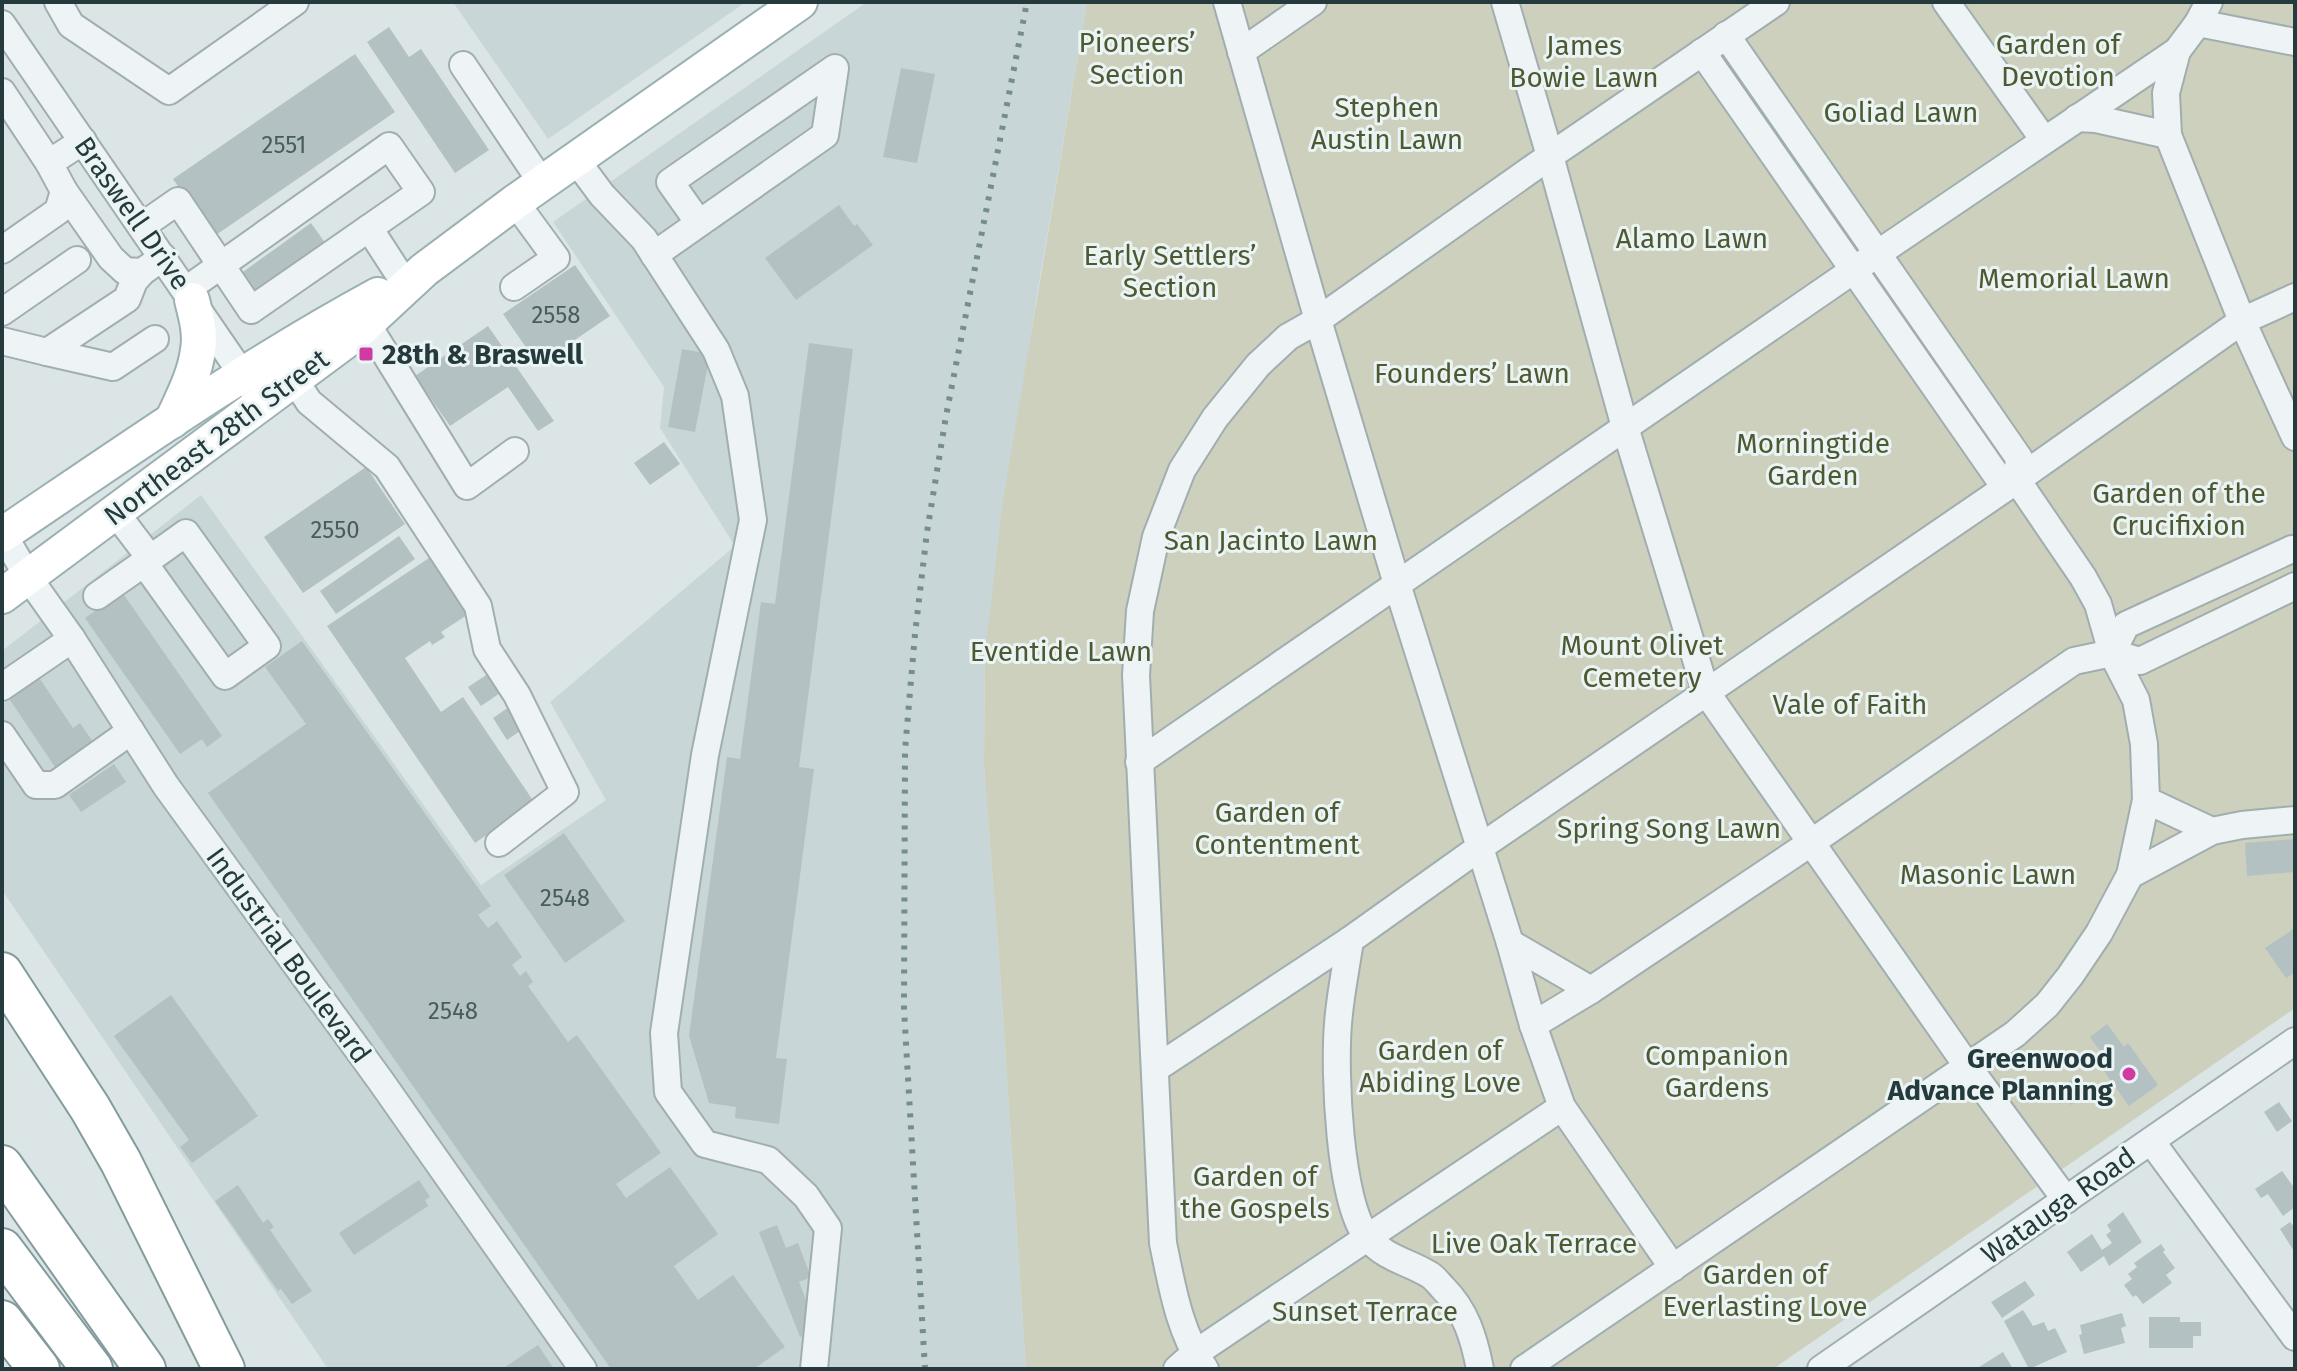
<svg xmlns="http://www.w3.org/2000/svg" width="2297" height="1371" viewBox="0 0 2297 1371" font-family="'Fira Sans',sans-serif">
<rect width="100%" height="100%" fill="#dbe5e6"/>
<g fill="#c9d6d8">
<path d="M453 2H746L548 139Z"/>
<path d="M867 2H1087L1036 301 985 653 984 765 1000 970 1026 1369H328L2 890V651L201 495 481 885 606 800 550 702 735 546 660 428 664 387 553 222Z"/>
</g>
<path fill="#ccd0bc" d="M1087 2H2295V1008L1773 1369H1026L1000 970 984 765 985 653 1003 501Z"/>
<g fill="#b3c1c3">
<path d="M389 27 409 57 421 49 489 150 455 173 367 42Z"/>
<path d="M355 54 395 112 213 237 173 179Z"/>
<path d="M901 68 935 74 917 163 883 157Z"/>
<path d="M839 205 854 226 857 224 873 245 796 300 765 258Z"/>
<path d="M311 223 326 244 251 298 236 277Z"/>
<path d="M575 265 610 316 538 365 503 314Z"/>
<path d="M488 326 554 421 538 431 508 387 450 426 415 376Z"/>
<path d="M809 343 853 349 799 767 814 769 776 1058 787 1059 779 1124 735 1118 736 1107 709 1103 689 1036 727 757 740 759 761 602 775 604Z"/>
<path d="M682 349 710 354 695 432 668 427Z"/>
<path d="M664 442 680 464 650 485 634 463Z"/>
<path d="M366 467 405 524 303 593 264 537Z"/>
<path d="M399 536 415 559 336 614 320 591Z"/>
<path d="M429 558 467 615 441 632 445 637 432 645 430 641 405 658 441 712 463 697 534 802 475 843 327 626Z"/>
<path d="M122 592 222 736 207 747 202 739 180 754 85 618Z"/>
<path d="M302 641 491 906 478 915 488 928 497 921 522 957 512 965 520 976 526 971 533 982 528 986 568 1042 577 1035 661 1153 616 1184 626 1198 670 1167 718 1234 674 1266 698 1300 733 1275 785 1347 754 1369H611L208 793 306 724 265 667Z"/>
<path d="M491 672 503 691 481 706 468 687Z"/>
<path d="M38 676 73 728 80 723 95 745 57 770 8 697Z"/>
<path d="M512 705 526 727 507 740 493 718Z"/>
<path d="M114 764 126 782 81 812 69 795Z"/>
<path d="M564 833 625 921 565 963 504 875Z"/>
<path d="M2295 839V872L2247 876 2245 843Z"/>
<path d="M2295 928V972L2286 978 2265 948Z"/>
<path d="M171 995 258 1116 192 1163 180 1147 189 1140 114 1036Z"/>
<path d="M2107 1024 2124 1047 2128 1043 2158 1085 2129 1106 2099 1064 2106 1059 2090 1037Z"/>
<path d="M2078 1075 2090 1092 2071 1105 2068 1101 2060 1104 2056 1098 2061 1095 2059 1088Z"/>
<path d="M2279 1102 2292 1121 2277 1132 2264 1112Z"/>
<path d="M2282 1171 2295 1189V1207L2283 1216 2268 1194 2261 1198 2255 1189Z"/>
<path d="M419 1180 430 1197 425 1200 428 1206 354 1255 339 1233Z"/>
<path d="M238 1185 263 1223 268 1219 274 1227 270 1230 312 1291 292 1304 281 1289 278 1291 215 1201Z"/>
<path d="M2123 1212 2142 1242 2109 1266 2104 1256 2081 1272 2067 1252 2092 1234 2102 1250 2112 1243 2106 1235 2111 1231 2107 1225Z"/>
<path d="M2290 1222 2295 1228V1253L2280 1229Z"/>
<path d="M777 1225 786 1248 798 1243 811 1277 799 1282 818 1330 800 1337 759 1232Z"/>
<path d="M2161 1244 2165 1250 2163 1252 2175 1268 2166 1275 2172 1283 2143 1304 2136 1295 2133 1297 2124 1285 2132 1279 2128 1274 2137 1267 2134 1263Z"/>
<path d="M2025 1281 2035 1295 2002 1318 1991 1302Z"/>
<path d="M2023 1310 2033 1326 2044 1322 2048 1331 2055 1328 2067 1352 2029 1369 2004 1321Z"/>
<path d="M2122 1313 2126 1326 2121 1328 2125 1343 2084 1354 2079 1335 2082 1334 2080 1325Z"/>
<path d="M2149 1317H2180V1322H2201V1336H2193V1348H2149Z"/>
<path d="M538 1345 554 1369H502Z"/>
<path d="M2003 1352 2013 1369H1976Z"/>
</g>
<g fill="none" stroke-linecap="round" stroke-linejoin="round">
<g stroke="#a1aeb0" stroke-width="30">
<g id="minor">
<path d="M58 2 71 25 169 91 295 2"/>
<path d="M1227 2 1318 320 1397 584 1510 943 1533 1025 1562 1107 1673 1268"/>
<path d="M1505 2 1550 156 1625 427 1706 692 1968 1067 2066 1200"/>
<path d="M1946 2 2044 140"/>
<path d="M2209 2 2198 23 2177 51 2166 93 2168 135 2242 321 2295 437"/>
<path d="M2198 23 2295 42"/>
<path d="M2 24 253 390"/>
<path d="M1726 35 2019 458 2017 480 2083 577 2098 604 2112 653 2136 700 2144 744 2146 800 2130 875"/>
<path d="M1241 52 1313 2"/>
<path d="M1702 52 1997 476 2017 480"/>
<path d="M463 65 542 183"/>
<path d="M2 92 49 163"/>
<path d="M2077 118 2096 119 2168 135"/>
<path d="M576 160 602 195 644 239 716 350 735 396 753 520 705 755 664 1033 668 1092 705 1144 768 1160 806 1196 828 1228 814 1369"/>
<path d="M64 191 111 258 125 271 142 272"/>
<path d="M142 226 178 201 251 310 421 192 389 146 186 290"/>
<path d="M369 228 404 282"/>
<path d="M2 250 58 211 64 191 49 163 83 141"/>
<path d="M654 255 825 135 835 68 670 182 699 223"/>
<path d="M514 287 556 258 515 202"/>
<path d="M2 312 77 260"/>
<path d="M367 324 467 486 515 451"/>
<path d="M2 341 47 352 127 299 134 281 142 272 163 257"/>
<path d="M47 352 113 367 155 339"/>
<path d="M294 379 309 402 387 467 478 606 487 649 517 695 565 792 499 843"/>
<path d="M115 512 150 558"/>
<path d="M186 533 267 646 225 676 144 563Z"/>
<path d="M3 534 28 577 72 639 166 786 380 1080 583 1369"/>
<path d="M97 596 144 563"/>
<path d="M2112 653 2126 625 2292 549"/>
<path d="M2 687 72 639"/>
<path d="M2 735 36 785H55L131 731"/>
<path d="M1139 762 1877 254 2177 51"/>
<path d="M2146 800 2212 831"/>
<path d="M1350 940C1346 968 1340 996 1338 1024 1334 1071 1339 1204 1368 1238 1387 1260 1408 1261 1430 1275 1435 1278 1439 1284 1443 1288 1466 1311 1474 1338 1480 1369"/>
<path d="M1510 943 1591 990"/>
<path d="M1533 1025 1591 990 1812 842 2074 661 2112 653 2140 661 2295 586"/>
<path d="M1155 1069 1350 940 1479 848 2017 480 2242 321 2295 297"/>
<path d="M2151 1141 2295 1337"/>
<path d="M1177 1369 1194 1354 1562 1107"/>
<path d="M1205 1369C1179 1332 1172 1286 1163 1243L1136 675 1140 611 1156 537 1182 470 1215 418 1258 365 1288 337 1318 320 1550 156 1776 2"/>
<path d="M1524 1369 2015 1034 2047 1005 2070 976 2099 933 2130 875 2212 831 2242 825 2295 820"/>
<path d="M1821 1369 2295 1041"/>
</g>
</g>
<g stroke="#9bb0b2" stroke-width="38">
<g id="major">
<path d="M172 421C182 399 195 375 198 350 201 333 196 316 192 300"/>
<path d="M2 535C125 452 247 366 378 295"/>
<path d="M2 596 355 334 424 270 515 202 800 2"/>
</g>
</g>
<g stroke="#839b9d" stroke-width="44">
<g id="highway">
<path d="M2 973 90 1108 121 1162 224 1369"/>
<path d="M2 1166 145 1369"/>
<path d="M2 1249 92 1369"/>
<path d="M2 1321 39 1369"/>
</g>
</g>
<use href="#minor" stroke="#eef4f5" stroke-width="26"/>
<use href="#major" stroke="#fff" stroke-width="34"/>
<use href="#highway" stroke="#fff" stroke-width="40"/>
<path stroke="#758d90" stroke-width="6" stroke-dasharray="4 8" stroke-linecap="butt" d="M925 1369 904 1009 905 750 915 634 927 532 946 416 1027 2"/>
</g>
<g fill="#d13ba1" stroke="#ebf4f4" stroke-width="3">
<rect x="358" y="346" width="16" height="16" rx="4"/>
<circle cx="2129" cy="1074" r="8"/>
</g>
<g text-anchor="middle" stroke-width="6" stroke-linejoin="round" paint-order="stroke">
<g font-size="24" fill="#485c5e">
<text x="284" y="153">2551</text>
<text x="556" y="323">2558</text>
<text x="335" y="538">2550</text>
<text x="565" y="906">2548</text>
<text x="453" y="1019">2548</text>
</g>
<g font-size="28" fill="#4e5932" stroke="#ebf4f4">
<text x="1137" y="52">Pioneers’<tspan x="1137" dy="32">Section</tspan></text>
<text x="2058" y="54">Garden of<tspan x="2058" dy="32">Devotion</tspan></text>
<text x="1584" y="55">James<tspan x="1584" dy="32">Bowie Lawn</tspan></text>
<text x="1387" y="117">Stephen<tspan x="1387" dy="32">Austin Lawn</tspan></text>
<text x="1901" y="122">Goliad Lawn</text>
<text x="1692" y="248">Alamo Lawn</text>
<text x="1170" y="265">Early Settlers’<tspan x="1170" dy="32">Section</tspan></text>
<text x="2074" y="288">Memorial Lawn</text>
<text x="1472" y="383">Founders’ Lawn</text>
<text x="1813" y="453">Morningtide<tspan x="1813" dy="32">Garden</tspan></text>
<text x="2179" y="503">Garden of the<tspan x="2179" dy="32">Crucifixion</tspan></text>
<text x="1271" y="550">San Jacinto Lawn</text>
<text x="1642" y="655">Mount Olivet<tspan x="1642" dy="32">Cemetery</tspan></text>
<text x="1061" y="661">Eventide Lawn</text>
<text x="1850" y="714">Vale of Faith</text>
<text x="1277" y="822">Garden of<tspan x="1277" dy="32">Contentment</tspan></text>
<text x="1669" y="838">Spring Song Lawn</text>
<text x="1988" y="884">Masonic Lawn</text>
<text x="1440" y="1060">Garden of<tspan x="1440" dy="32">Abiding Love</tspan></text>
<text x="1717" y="1065">Companion<tspan x="1717" dy="32">Gardens</tspan></text>
<text x="1255" y="1186">Garden of<tspan x="1255" dy="32">the Gospels</tspan></text>
<text x="1534" y="1253">Live Oak Terrace</text>
<text x="1765" y="1284">Garden of<tspan x="1765" dy="32">Everlasting Love</tspan></text>
<text x="1365" y="1321">Sunset Terrace</text>
</g>
<g font-size="28" fill="#253a3d" stroke="#ebf4f4">
<text transform="translate(133 213) rotate(55)" y="10">Braswell Drive</text>
<text transform="translate(216 437) rotate(-37)" y="10">Northeast 28th Street</text>
<text transform="translate(289 955) rotate(54)" y="10">Industrial Boulevard</text>
<text transform="translate(2058 1205) rotate(-35)" y="10">Watauga Road</text>
</g>
<g font-size="28" font-weight="bold" fill="#253a3d" stroke="#ebf4f4" text-anchor="start">
<text x="382" y="364">28th &amp; Braswell</text>
<text x="2113" y="1068" text-anchor="end">Greenwood<tspan x="2113" dy="32">Advance Planning</tspan></text>
</g>
</g>
<rect width="2297" height="1371" fill="none" stroke="#253a3d" stroke-width="8"/>
</svg>
